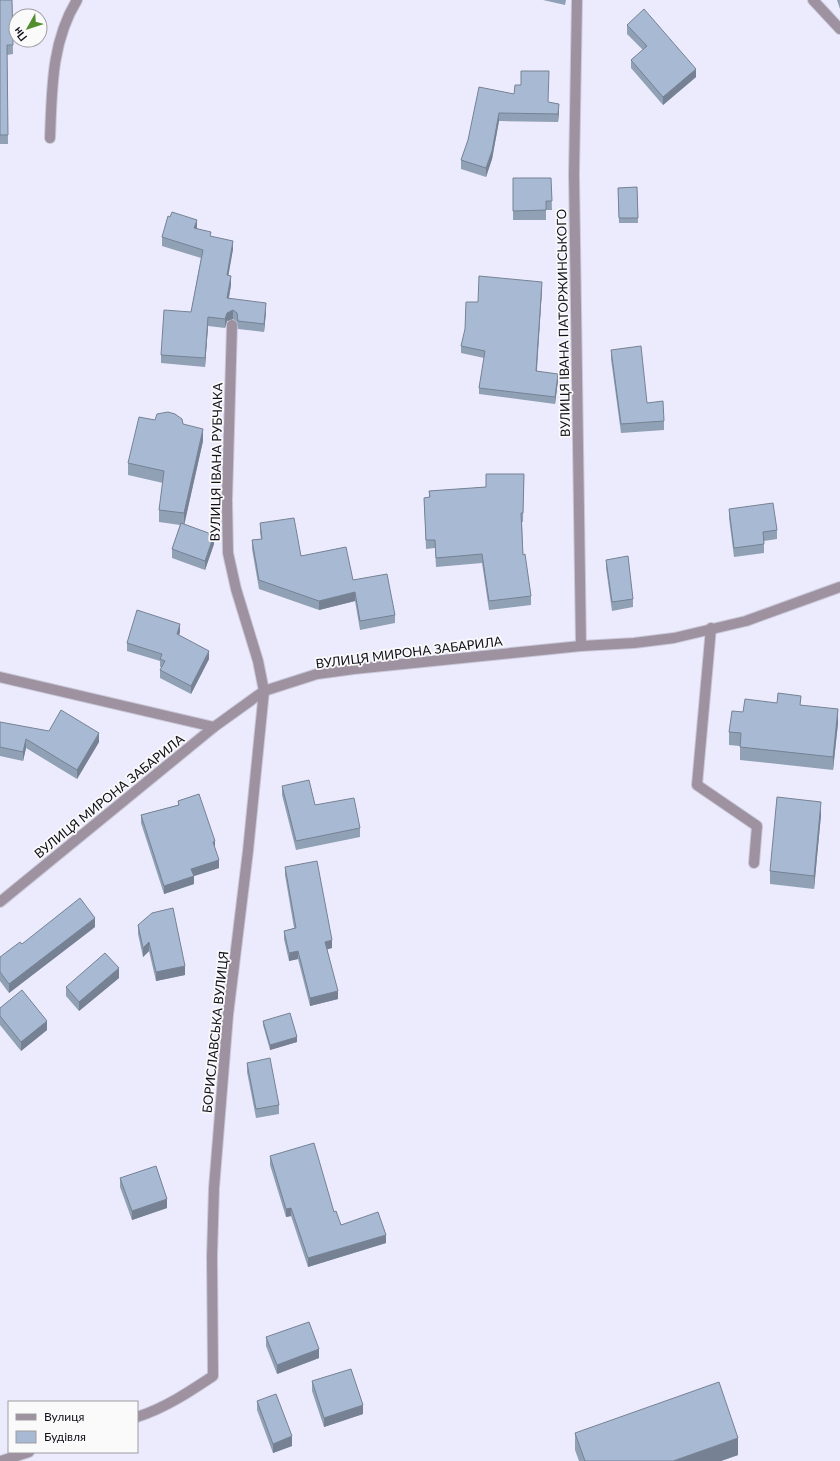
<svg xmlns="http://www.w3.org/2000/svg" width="840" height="1461" viewBox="0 0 840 1461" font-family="Lato,sans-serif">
<rect width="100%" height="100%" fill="#ecebfd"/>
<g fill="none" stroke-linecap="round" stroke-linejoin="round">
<g stroke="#c9c8d9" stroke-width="12">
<g id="minor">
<path d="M577 0 574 174 581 646"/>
<path d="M813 0 840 29"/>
<path d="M50 138C52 91 51 42 77 0"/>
<path d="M711 628 697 785 757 826 754 863"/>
<path d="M0 677 214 727"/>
<path d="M0 902 214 727 264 691 317 674 354 669 581 646 634 643 674 638 746 621 840 587"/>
<path d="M137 1417C165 1408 189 1392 213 1376L212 1256 214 1188 228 1015 248 851 264 691 258 661 236 589 228 553 227 500 232 325"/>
<path d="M1 1461 29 1452"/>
</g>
</g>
<use href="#minor" stroke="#9e92a1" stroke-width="10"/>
</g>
<g fill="#90a0b5">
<path d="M0 0H12L13 54 7 55 8 144H0Z"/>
<path d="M543 0H566L565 5Z"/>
<path d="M837 0H840V9Z"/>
<path d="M627 25 696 77 663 105 631 68V60L643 50 627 34Z"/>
<path d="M514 94 548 102 559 112 558 122 499 121 492 159 486 177 461 169V160L468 140Z"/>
<path d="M513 178H551L552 210H546V220H513Z"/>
<path d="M637 187 638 223H619L618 188Z"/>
<path d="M197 228 233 249 228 275 231 285 229 298 266 312 264 332 238 329 237 322 233 319 227 321 225 328 208 326 205 367 161 363V355L191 312 201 258 162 246V237Z"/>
<path d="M542 289 537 371 558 380 555 404 479 394V388L484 358 461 353V346L478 302Z"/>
<path d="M611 350 647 403 664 421V430L621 433 611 359Z"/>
<path d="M155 420 183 424 203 441 184 524 214 544 205 570 172 558V549L180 525 159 522V510L163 483 128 475V463Z"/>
<path d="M524 474 523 522H522L523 555 531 596V605L489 610 482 563 436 567 435 548 426 549 424 498 429 497V491L486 487Z"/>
<path d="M729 509 777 530V539L764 541V553L734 557 729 518Z"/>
<path d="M260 523 301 556 353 580 395 615V623L360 630 355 601 319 610 259 589 252 549V540L261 539 260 532Z"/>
<path d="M606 560 633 599V607L612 611 606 568Z"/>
<path d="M180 632 179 635 209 659 191 694 160 678V670L162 667H160V661L127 651V643Z"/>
<path d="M801 705 838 723 833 770 740 760V746L729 745V732L743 712Z"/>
<path d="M0 722 99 742 77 779 26 748 23 761 0 756Z"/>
<path d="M282 786 315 805 360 828V837L296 850 282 795Z"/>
<path d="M178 801 215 849 219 868 194 876V884L164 894 141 823V815L178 805Z"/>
<path d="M821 815 814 889 770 884V871Z"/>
<path d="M285 867 332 948 327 949 338 999 310 1006 298 959 289 961 284 939V931L294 928 285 875Z"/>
<path d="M138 925 185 975 156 981 149 951 143 957 138 934Z"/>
<path d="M95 927 9 993 0 981V957L22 944Z"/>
<path d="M119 978 79 1011 66 996V987Z"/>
<path d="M0 1008 47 1030 21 1051 0 1025Z"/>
<path d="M263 1021 297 1042 270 1050 263 1025Z"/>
<path d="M247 1063 279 1105V1114L256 1118 247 1072Z"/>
<path d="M270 1156 334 1212 341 1225 386 1243 308 1267 291 1216 286 1217 270 1165Z"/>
<path d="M120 1178 167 1208 132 1220 120 1187Z"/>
<path d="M266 1337 319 1358 277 1374 266 1346Z"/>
<path d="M312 1381 363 1414 324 1427 312 1391Z"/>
<path d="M257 1401 292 1446 273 1453 257 1410Z"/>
<path d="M575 1433 738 1455 721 1461H579L575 1450Z"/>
</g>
<g fill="#768294">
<path d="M696 69V77L663 105V97Z"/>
<path d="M559 104V112L558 122V114Z"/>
<path d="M499 113V121L492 159 486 177V168Z"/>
<path d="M197 220V229L194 228Z"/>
<path d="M233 241V249L227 284V275Z"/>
<path d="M231 276V285L227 307V298Z"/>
<path d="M542 282V289L536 378V371Z"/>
<path d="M266 303V312L264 332V324Z"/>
<path d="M233 310V319L227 321 225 328V319L227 313Z"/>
<path d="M208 317V326L205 367V358Z"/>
<path d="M558 374V380L555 404V397Z"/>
<path d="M203 429V441L184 526V513Z"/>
<path d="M214 535V544L205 570V561Z"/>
<path d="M355 592V601L319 610V601Z"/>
<path d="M180 624V632L177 642V634Z"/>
<path d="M209 651V659L191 694V686Z"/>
<path d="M838 709V723L833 770V757Z"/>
<path d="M99 733V742L77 779V770Z"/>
<path d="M26 739V748L23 761V752Z"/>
<path d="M821 802V815L814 889V876Z"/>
<path d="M215 841V849L213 842Z"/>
<path d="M219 860V868L194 876V884L164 894V886L191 869Z"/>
<path d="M95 918V927L9 993V984Z"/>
<path d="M332 940V948L325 950V942Z"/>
<path d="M149 942V951L143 957V948Z"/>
<path d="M298 951V959L289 961V953Z"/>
<path d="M185 966V975L156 981V972Z"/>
<path d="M119 968V978L79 1011V1002Z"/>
<path d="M338 991V999L310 1006V998Z"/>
<path d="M47 1021V1030L21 1051V1042Z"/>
<path d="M297 1037V1042L270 1050V1045Z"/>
<path d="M167 1199V1208L132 1220V1211Z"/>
<path d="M291 1208V1216L286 1217V1209Z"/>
<path d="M386 1235V1243L308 1267V1258Z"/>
<path d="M319 1349V1358L277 1374V1365Z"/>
<path d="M363 1405V1414L324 1427V1418Z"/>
<path d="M292 1436V1446L273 1453V1444Z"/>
<path d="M738 1438V1455L721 1461H673Z"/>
</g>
<g fill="#a8bad3" stroke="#768294">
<path d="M0 0H12L13 45H7L8 135H0Z"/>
<path d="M644 9 696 69 663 97 631 60 647 46 627 25Z"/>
<path d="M521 71H549L548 102 559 104 558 114 499 113 492 151 486 168 461 160 468 140 479 87 514 94 515 85H521Z"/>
<path d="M513 178H551L552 201H546V210L513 211Z"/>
<path d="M637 187 638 218H619L618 188Z"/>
<path d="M172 212 197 220 194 228 211 232 210 236 233 241 227 275 231 276 227 298 266 303 264 324 238 321 237 313 233 310 227 313 225 319 208 317 205 358 161 355 164 310 191 312 203 250 162 237 168 216 170 217Z"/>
<path d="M479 276 542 282 536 371 558 374 555 397 479 388 485 351 461 346 465 329 466 302H478Z"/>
<path d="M641 346 647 403 663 401 664 421 621 424 611 350Z"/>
<path d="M168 412 175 414 182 419 183 424 203 429 184 513 159 510 164 471 128 463 139 417 155 420 157 414Z"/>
<path d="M486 474H524L523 513H521L523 555 525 554 531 596 489 601 482 554 436 558 435 540H426L424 498 430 497 429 491 486 487Z"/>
<path d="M773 503 777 530 763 532 764 544 734 548 729 509Z"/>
<path d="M294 518 301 556 346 547 353 580 387 574 395 615 360 621 355 592 319 601 259 580 252 540 262 539 260 523Z"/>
<path d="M181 523 214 535 205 561 172 549Z"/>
<path d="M628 556 633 599 612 602 606 560Z"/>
<path d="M137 610 180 624 177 634 209 651 191 686 160 670 165 661 160 659 162 654 127 643Z"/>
<path d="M778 693 801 696 800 705 838 709 833 757 740 747 741 733 729 732 732 711 743 712 745 699 777 703Z"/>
<path d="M61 710 99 733 77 770 26 739 23 752 0 747V722L49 731Z"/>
<path d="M309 780 315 805 354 798 360 828 296 841 282 786Z"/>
<path d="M199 794 215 841 213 842 219 860 191 869 194 876 164 886 141 815 179 805 178 801Z"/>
<path d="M777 797 821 802 814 876 770 871Z"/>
<path d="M317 861 332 940 325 942 338 991 310 998 298 951 289 953 284 931 296 928 285 867Z"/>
<path d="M80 898 95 918 9 984 0 972V957L20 942 22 944Z"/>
<path d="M173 908 185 966 156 972 149 942 143 948 138 925 152 913Z"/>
<path d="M105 953 119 968 79 1002 66 987Z"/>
<path d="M22 990 47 1021 21 1042 0 1016V1008Z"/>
<path d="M290 1013 297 1037 270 1045 263 1021Z"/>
<path d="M270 1058 279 1105 256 1109 247 1063Z"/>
<path d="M314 1143 334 1212 336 1211 341 1225 378 1212 386 1235 308 1258 291 1208 286 1209 270 1156Z"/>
<path d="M156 1166 167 1199 132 1211 120 1178Z"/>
<path d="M309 1322 319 1349 277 1365 266 1337Z"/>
<path d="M351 1369 363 1405 324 1418 312 1381Z"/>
<path d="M719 1382 738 1438 673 1461H585L575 1433Z"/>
<path d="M276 1394 292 1436 273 1444 257 1401Z"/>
</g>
<g text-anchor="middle" stroke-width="3.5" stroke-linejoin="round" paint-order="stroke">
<g font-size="13" fill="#11101a" stroke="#fafafa">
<text transform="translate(563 323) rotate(-91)" y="5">ВУЛИЦЯ ІВАНА ПАТОРЖИНСЬКОГО</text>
<text transform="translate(216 462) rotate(-89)" y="5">ВУЛИЦЯ ІВАНА РУБЧАКА</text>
<text transform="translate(409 652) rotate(-7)" y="5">ВУЛИЦЯ МИРОНА ЗАБАРИЛА</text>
<text transform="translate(109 796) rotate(-39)" y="5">ВУЛИЦЯ МИРОНА ЗАБАРИЛА</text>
<text transform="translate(215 1032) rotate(-84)" y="5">БОРИСЛАВСЬКА ВУЛИЦЯ</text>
</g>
</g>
<rect x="8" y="1401" width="130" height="52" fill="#fafafa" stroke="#9d9ca0"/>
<rect x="16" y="1414" width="20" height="6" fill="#9e92a1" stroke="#9d9ca0"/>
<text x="44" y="1421" font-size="12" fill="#11101a">Вулиця</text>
<rect x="16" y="1431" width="20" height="12" fill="#a8bad3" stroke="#9d9ca0"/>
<text x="44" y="1441" font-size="12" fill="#11101a">Будівля</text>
<g transform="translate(28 28) rotate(231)"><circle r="19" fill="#fafafa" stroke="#9d9ca0"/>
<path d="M0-3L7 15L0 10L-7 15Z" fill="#528e2e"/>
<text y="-6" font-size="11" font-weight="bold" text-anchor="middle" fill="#11101a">Пн</text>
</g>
</svg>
